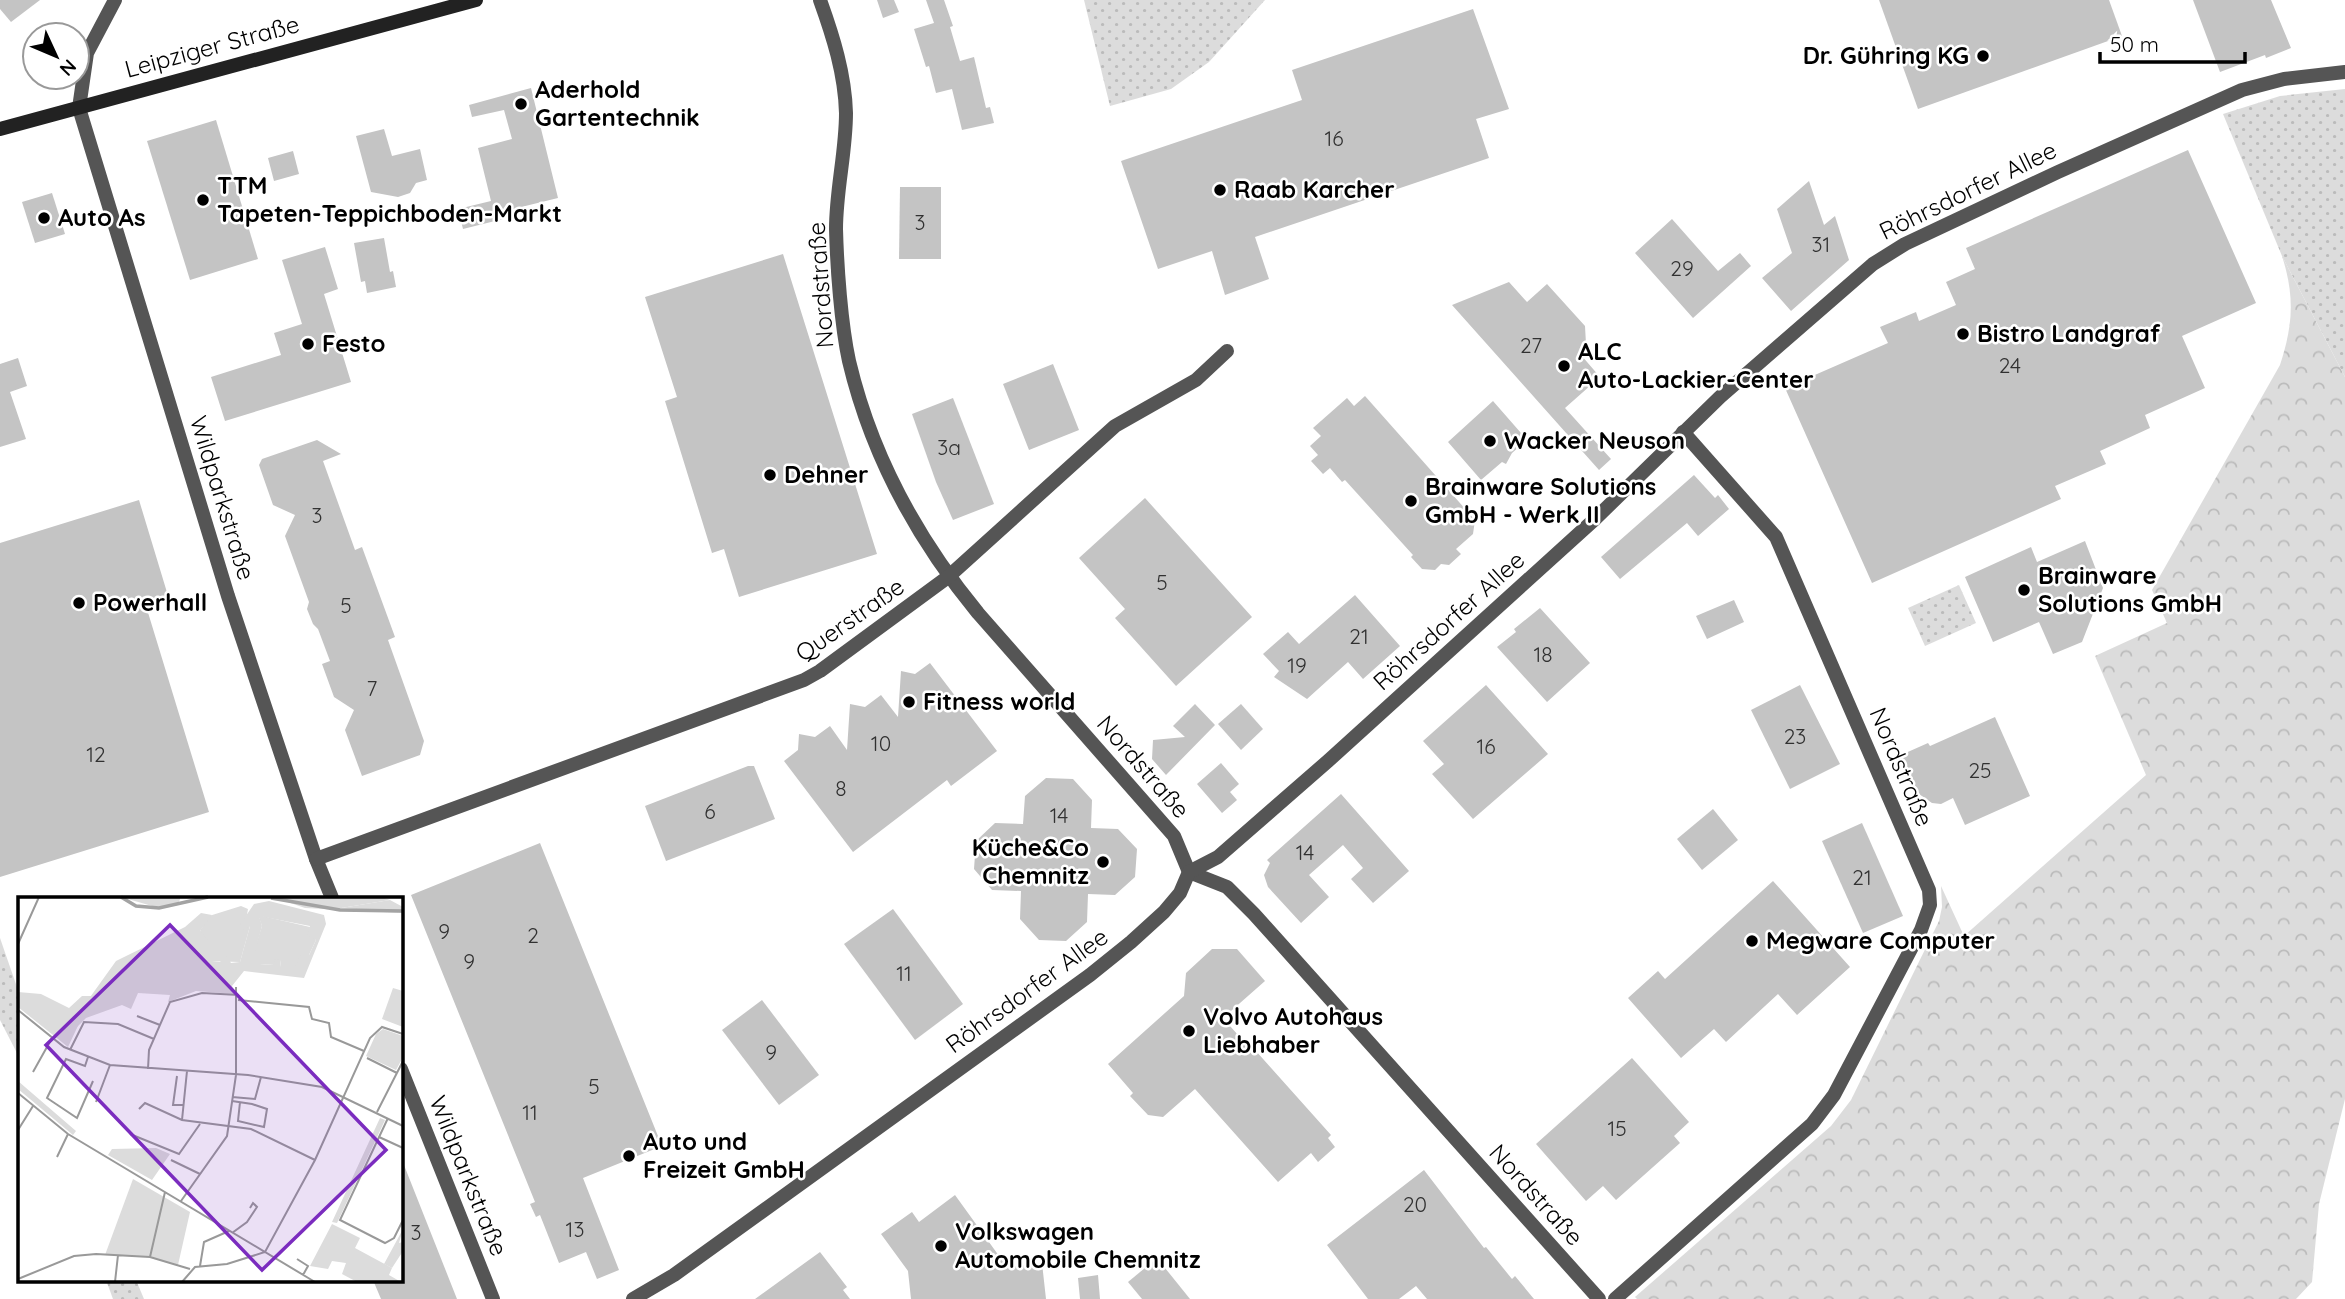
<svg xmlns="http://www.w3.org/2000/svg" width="2345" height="1299" viewBox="0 0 2345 1299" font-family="Quicksand,sans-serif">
<defs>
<pattern id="grass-dots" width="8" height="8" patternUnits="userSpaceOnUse" patternTransform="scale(1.75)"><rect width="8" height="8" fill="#dcdcdc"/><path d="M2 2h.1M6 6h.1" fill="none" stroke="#bbb" stroke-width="1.8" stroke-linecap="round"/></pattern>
<pattern id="forest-crowns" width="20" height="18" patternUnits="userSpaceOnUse" patternTransform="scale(1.75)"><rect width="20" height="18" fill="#dcdcdc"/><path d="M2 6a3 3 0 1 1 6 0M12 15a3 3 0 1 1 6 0" fill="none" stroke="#bbb"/></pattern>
</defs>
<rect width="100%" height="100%" fill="#fff"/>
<g fill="url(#grass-dots)">
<path d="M1084 0H1265L1209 62 1171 89 1110 106Z"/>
<path d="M2345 89V377L2282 256 2223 114 2280 96Z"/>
<path d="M1959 585 1976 623 1925 646 1908 608Z"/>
<path d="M0 938 19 993V1057L0 1020Z"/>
<path d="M106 1280H136L144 1299H113Z"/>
</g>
<path fill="url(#forest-crowns)" d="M2282 256 2345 377V1099L2319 1204 2312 1282 2296 1299H1637L1635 1297 1831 1126 1851 1100 1939 921 1942 907 1941 886 1964 936 2146 775 2095 656 2167 623 2152 590 2280 365C2293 325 2295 297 2282 256Z"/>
<g fill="#c4c4c4">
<path d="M0 0H40L11 22 0 9Z"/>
<path d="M877 0H894L899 12 883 18Z"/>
<path d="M926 0H944L953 26 950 27 960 61 974 57 986 108 990 107 994 123 962 130 952 89 936 93 929 66 926 67 914 29 934 23Z"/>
<path d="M1879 0H2109L2122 36 1918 109Z"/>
<path d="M2193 0H2271L2291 48 2266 58 2265 55 2220 72Z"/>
<path d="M1473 9 1509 109 1476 119 1489 158 1255 237 1269 279 1225 295 1212 251 1158 269 1121 161 1302 100 1292 70Z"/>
<path d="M531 88 558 198 501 212 503 219 463 229 458 209 491 201 478 148 512 139 504 110 472 117 469 105Z"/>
<path d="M216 120 258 259 190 280 147 141Z"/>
<path d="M384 129 392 156 420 149 427 180 416 183 410 193 398 197 371 192 356 136Z"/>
<path d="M2188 150 2256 303 2182 336 2205 388 2145 415 2150 428 2100 451 2106 464 2055 486 2061 499 1872 583 1785 388 1888 343 1880 327 1916 312 1919 321 1956 305 1946 282 1975 269 1966 248Z"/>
<path d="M293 151 299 174 274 181 268 158Z"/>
<path d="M1809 181 1824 225 1835 216 1849 260 1791 311 1762 278 1792 253 1777 209Z"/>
<path d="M900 187H941V259H899Z"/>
<path d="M52 193 65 234 35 243 22 202Z"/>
<path d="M1672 219 1718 271 1740 253 1751 266 1693 318 1635 253Z"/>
<path d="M384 238 390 272 393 271 396 287 367 293 365 281 361 282 354 243Z"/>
<path d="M325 247 338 289 324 294 351 382 225 421 211 377 281 355 274 333 302 324 282 260Z"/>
<path d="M783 254 877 554 739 597 724 549 712 553 665 401 677 397 645 297Z"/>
<path d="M1509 282 1527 302 1547 284 1585 326 1586 344 1581 355 1600 377 1565 408 1611 459 1599 470 1452 305Z"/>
<path d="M18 358 27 386 10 392 26 439 0 447V364Z"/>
<path d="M1053 364 1079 430 1029 450 1003 384Z"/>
<path d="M1365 396 1475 520 1473 534 1456 549 1461 554 1449 565 1441 564 1435 570 1422 569 1411 557 1413 555 1345 480 1342 482 1330 468 1323 474 1311 461 1318 455 1310 446 1321 436 1313 428 1347 398 1354 406Z"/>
<path d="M953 398 994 504 953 520 936 482 912 414Z"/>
<path d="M1493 401 1527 440 1512 453 1506 464 1502 462 1481 480 1448 442Z"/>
<path d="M317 440 341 454 323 461 355 550 362 547 395 637 388 640 424 741 420 755 362 776 345 730 354 710 334 697 322 664 330 661 318 629 313 624 307 609 309 602 285 536 295 515 273 505 259 465 262 459Z"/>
<path d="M1694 475 1715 498 1718 495 1729 509 1698 536 1687 523 1620 579 1601 557Z"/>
<path d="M1145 498 1252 617 1176 686 1115 618 1125 609 1079 558Z"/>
<path d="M139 500 169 599 146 606 209 812 0 877V543Z"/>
<path d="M2085 541 2103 588 2082 642 2053 654 2039 622 1993 642 1965 577 2031 547 2037 562Z"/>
<path d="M1355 595 1400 646 1363 679 1348 662 1307 699 1274 677 1279 671 1263 654 1288 632 1299 644Z"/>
<path d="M1734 600 1744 622 1707 639 1696 616Z"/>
<path d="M1540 608 1590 663 1547 702 1497 647 1516 632 1514 629Z"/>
<path d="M930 663 997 751 951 786 947 780 853 852 784 761 798 750 799 734 815 737 830 726 847 750 850 704 865 707 881 695 898 717 901 671 915 674Z"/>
<path d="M1486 685 1548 754 1473 819 1432 774 1444 764 1423 741Z"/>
<path d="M1800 685 1840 764 1790 789 1751 710Z"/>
<path d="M1195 704 1215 725 1166 775 1152 759 1153 740 1185 737 1173 726Z"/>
<path d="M1241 704 1263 729 1241 750 1218 724Z"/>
<path d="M1995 717 2030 796 1965 825 1953 798 1941 804 1932 803 1919 794 1901 755 1928 743 1930 746Z"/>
<path d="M1221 763 1239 784 1230 792 1237 800 1222 813 1197 784Z"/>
<path d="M748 766H754L775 819 666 861 645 806Z"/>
<path d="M1046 778 1073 779 1092 800 1091 828 1118 829 1137 849 1135 877 1115 895 1088 894 1087 922 1066 941 1039 940 1020 919 1021 891 992 890 974 869 976 841 995 823 1023 824 1025 796Z"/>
<path d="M1341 794 1409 871 1373 903 1351 879 1363 868 1343 845 1309 875 1329 897 1301 923 1268 887 1264 875 1270 863 1267 860Z"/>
<path d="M1713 809 1738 840 1702 870 1677 839Z"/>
<path d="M1862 823 1903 916 1863 933 1822 841Z"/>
<path d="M540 843 662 1146 583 1178 619 1270 597 1279 586 1252 559 1263 540 1215 536 1217 530 1204 535 1202 411 895Z"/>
<path d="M1773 881 1850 967 1797 1015 1778 994 1726 1042 1714 1029 1681 1058 1628 998 1658 971 1665 979Z"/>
<path d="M893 909 963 1004 915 1040 844 944Z"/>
<path d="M1212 949H1237L1265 981 1223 1018 1245 1043 1247 1041 1331 1135 1328 1138 1335 1147 1318 1162 1311 1153 1278 1182 1195 1089 1163 1117 1148 1115 1130 1096 1133 1093 1108 1064 1184 996 1186 973Z"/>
<path d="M762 1000 819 1075 779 1105 722 1030Z"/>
<path d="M1632 1058 1689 1122 1674 1136 1680 1143 1616 1200 1603 1186 1586 1201 1536 1144Z"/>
<path d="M401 1160H402L457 1299H381L373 1280H401Z"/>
<path d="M1424 1170 1484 1248 1486 1247 1512 1279 1515 1276 1534 1299H1427L1416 1286 1399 1299H1368L1327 1245Z"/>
<path d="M955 1195 1007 1267 1042 1263 1046 1299H911L908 1271 881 1234 912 1212 919 1222Z"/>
<path d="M820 1252 847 1287 843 1290 850 1299H755Z"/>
<path d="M1157 1258 1190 1299H1142L1128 1282Z"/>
<path d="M1098 1275 1100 1299H1080L1078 1278Z"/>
</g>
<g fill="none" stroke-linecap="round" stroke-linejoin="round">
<g stroke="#555" stroke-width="14">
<path d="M820 0C833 36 845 74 846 113 846 152 836 190 836 229 837 267 841 324 849 361 871 454 918 540 978 613L1174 836 1189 872 1227 887 1254 914 1599 1299"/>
<path d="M79 108 228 596 316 859 332 898"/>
<path d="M316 859 804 680 820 671 948 577 1115 426 1196 380 1227 351"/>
<path d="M401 1069 493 1299"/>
<path d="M633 1299 674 1275 1090 975 1131 942 1164 912 1180 893 1189 872 1218 857 1328 761 1595 519 1720 397 1873 264 1905 244 2058 172 2242 90 2284 79 2345 72"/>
<path d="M1615 1299 1812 1124 1834 1095 1921 930 1930 905 1929 890 1776 537 1683 432"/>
</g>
<path stroke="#555" stroke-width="14" d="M79 108 87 53 115 0"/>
<path stroke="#222" stroke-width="14" d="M0 129 476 0"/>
</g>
<g fill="#000" stroke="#fff" stroke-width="2.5">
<circle cx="1983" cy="56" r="7"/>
<circle cx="521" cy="104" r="7"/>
<circle cx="1220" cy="190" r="7"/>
<circle cx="203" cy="200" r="7"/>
<circle cx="44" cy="218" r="7"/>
<circle cx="1963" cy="334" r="7"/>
<circle cx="308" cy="344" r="7"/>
<circle cx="1564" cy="366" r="7"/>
<circle cx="1490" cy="441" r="7"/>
<circle cx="770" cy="475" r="7"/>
<circle cx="1411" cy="501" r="7"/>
<circle cx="2024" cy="590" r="7"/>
<circle cx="79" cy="603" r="7"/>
<circle cx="909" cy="702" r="7"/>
<circle cx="1103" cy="862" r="7"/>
<circle cx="1752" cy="941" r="7"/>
<circle cx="1189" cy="1031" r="7"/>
<circle cx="629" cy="1156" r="7"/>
<circle cx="941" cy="1246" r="7"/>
</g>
<g text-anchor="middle" stroke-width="5" stroke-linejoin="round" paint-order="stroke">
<g font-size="21" fill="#313131">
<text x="1334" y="146">16</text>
<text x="920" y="230">3</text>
<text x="1821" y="252">31</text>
<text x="1682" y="276">29</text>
<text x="1531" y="353">27</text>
<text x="2010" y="373">24</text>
<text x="949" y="455">3a</text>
<text x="317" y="523">3</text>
<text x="1162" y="590">5</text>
<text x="346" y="613">5</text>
<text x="1359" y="644">21</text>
<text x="1543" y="662">18</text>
<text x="1297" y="673">19</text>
<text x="372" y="696">7</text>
<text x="1795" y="744">23</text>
<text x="881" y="751">10</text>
<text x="1486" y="754">16</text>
<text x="96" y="762">12</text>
<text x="1980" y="778">25</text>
<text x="841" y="796">8</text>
<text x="710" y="819">6</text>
<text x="1059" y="823">14</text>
<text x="1305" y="860">14</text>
<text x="1862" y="885">21</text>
<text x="444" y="939">9</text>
<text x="533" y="943">2</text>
<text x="469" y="969">9</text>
<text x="904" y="981">11</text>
<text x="771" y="1060">9</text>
<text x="594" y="1094">5</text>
<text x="530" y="1120">11</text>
<text x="1617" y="1136">15</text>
<text x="1415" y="1212">20</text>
<text x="575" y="1237">13</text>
<text x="416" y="1240">3</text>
</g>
<g font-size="24" fill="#000" stroke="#fff">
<text transform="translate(212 47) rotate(-15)" y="8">Leipziger Straße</text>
<text transform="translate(1968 191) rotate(-26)" y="8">Röhrsdorfer Allee</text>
<text transform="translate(821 285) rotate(-94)" y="8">Nordstraße</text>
<text transform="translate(222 498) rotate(73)" y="8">Wildparkstraße</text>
<text transform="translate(850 620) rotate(-35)" y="8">Querstraße</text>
<text transform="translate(1449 621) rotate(-42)" y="8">Röhrsdorfer Allee</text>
<text transform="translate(1143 767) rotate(49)" y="8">Nordstraße</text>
<text transform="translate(1901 767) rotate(67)" y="8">Nordstraße</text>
<text transform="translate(1027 991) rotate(-36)" y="8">Röhrsdorfer Allee</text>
<text transform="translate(468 1176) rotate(68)" y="8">Wildparkstraße</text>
<text transform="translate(1536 1195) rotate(48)" y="8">Nordstraße</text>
</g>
<g font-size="24" font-weight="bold" fill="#000" stroke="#fff" text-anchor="start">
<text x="1969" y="64" text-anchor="end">Dr. Gühring KG</text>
<text x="535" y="98">Aderhold<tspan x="535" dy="28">Gartentechnik</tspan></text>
<text x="217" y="194">TTM<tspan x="217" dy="28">Tapeten-Teppichboden-Markt</tspan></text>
<text x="1234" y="198">Raab Karcher</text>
<text x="58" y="226">Auto As</text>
<text x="1977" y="342">Bistro Landgraf</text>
<text x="322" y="352">Festo</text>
<text x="1578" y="360">ALC<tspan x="1578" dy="28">Auto-Lackier-Center</tspan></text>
<text x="1504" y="449">Wacker Neuson</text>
<text x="784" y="483">Dehner</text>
<text x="1425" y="495">Brainware Solutions<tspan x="1425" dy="28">GmbH - Werk II</tspan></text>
<text x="2038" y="584">Brainware<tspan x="2038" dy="28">Solutions GmbH</tspan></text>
<text x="93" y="611">Powerhall</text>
<text x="923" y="710">Fitness world</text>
<text x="1089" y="856" text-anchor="end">Küche&amp;Co<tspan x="1089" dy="28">Chemnitz</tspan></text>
<text x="1766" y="949">Megware Computer</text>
<text x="1203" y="1025">Volvo Autohaus<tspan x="1203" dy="28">Liebhaber</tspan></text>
<text x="643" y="1150">Auto und<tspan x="643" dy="28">Freizeit GmbH</tspan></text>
<text x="955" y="1240">Volkswagen<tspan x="955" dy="28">Automobile Chemnitz</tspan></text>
</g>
</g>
<g transform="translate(18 897)">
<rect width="385" height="385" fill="#fff"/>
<path d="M288 0H363L372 3 317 12ZM223 9 230 12 227 29H232L222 65 186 64 182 34 191 19ZM240 18 292 30 291 36 298 43 291 58 277 71 262 70 263 63H258L256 68 241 67 236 54 244 29ZM375 91 385 94V130L364 122ZM0 95 23 97 51 111 64 99H74L50 150 0 110ZM365 132 385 139V160L378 173 348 159 358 137ZM0 184 58 234 55 238 0 192ZM362 221 367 223 342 277 319 326 314 325ZM138 251 152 257 134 283 90 258 94 252ZM314 327 342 341 337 351 374 371 371 378 383 385H339L324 377 328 366 314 364 310 372 292 369Z" fill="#dcdcdc"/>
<path d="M103 0H162V2L160 8 141 11ZM255 0 306 1 317 12 372 3 385 10V16L287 11ZM251 4 306 18 308 27 286 81 226 74 214 89 217 97 178 94 150 105 152 98 120 96 113 112 104 108 68 121 58 131 65 110 98 64 167 30 183 16 194 18 182 34 191 44 186 63 202 65 208 58 213 66 222 65 232 29 223 34 221 29 236 7ZM241 19 292 29 289 38 298 43 291 58 283 57 277 70H262L263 63 257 62 255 68 242 67V56L237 54 244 29ZM385 332 381 346 385 345V354L374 371 366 367Z" fill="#dcdcdc" fill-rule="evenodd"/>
<path d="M115 282 172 315 160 368 132 360 87 358Z" fill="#dcdcdc"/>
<path fill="none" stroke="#a3a3a3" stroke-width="3.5" d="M103 0 118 9 141 11 190 0M253 1 322 13 385 14"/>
<path fill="none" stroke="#999" stroke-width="2" d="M0 47 21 0M220 103 291 110 294 122 311 126 313 140 346 154M0 113 46 150 92 168 230 178 304 190 385 229M119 119 142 128M52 153 66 125 100 127 136 142M70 160 67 169 48 162 29 201 59 221 75 184M349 161 379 176M130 172 131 153 152 105 184 96 221 98M15 175 34 141M159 179 155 208H165M0 196 50 237 297 385M214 200 237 202 243 180M214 204 234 207 249 212 246 230 220 224 222 205M78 205 92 168M121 212 127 206 164 223 233 232 297 263M359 215 385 164M370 221 322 323 367 346 376 341 385 323M164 223 169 174M0 233 15 209M112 237 161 257 182 227M361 240 385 251M39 260 50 237M153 263 182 277M163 304 209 239 218 178V90M214 336 229 325 239 310 235 306 232 311M132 360 147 295M279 362 290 369 285 378M182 369 186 345 211 334M0 382 56 359 78 357 132 360 172 372M97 385 100 358M164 385 177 370 209 367 247 355 297 263 352 141 364 130 385 137"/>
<path fill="#7b2cbf" fill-opacity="0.15" stroke="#7b2cbf" stroke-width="3.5" d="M152 28 368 253 244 373 28 148Z"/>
<rect width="385" height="385" fill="none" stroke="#000" stroke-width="3.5"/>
</g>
<g transform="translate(56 56) rotate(134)"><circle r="33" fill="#ffffff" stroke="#999999" stroke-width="2"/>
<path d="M0-5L12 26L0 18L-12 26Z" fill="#000000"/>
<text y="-10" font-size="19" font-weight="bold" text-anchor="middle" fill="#000000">N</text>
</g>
<path d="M2100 52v10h145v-10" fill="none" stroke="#000000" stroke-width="3.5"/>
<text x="2110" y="52" font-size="21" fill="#000000" stroke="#ffffff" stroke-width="5" paint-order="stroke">50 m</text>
</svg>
